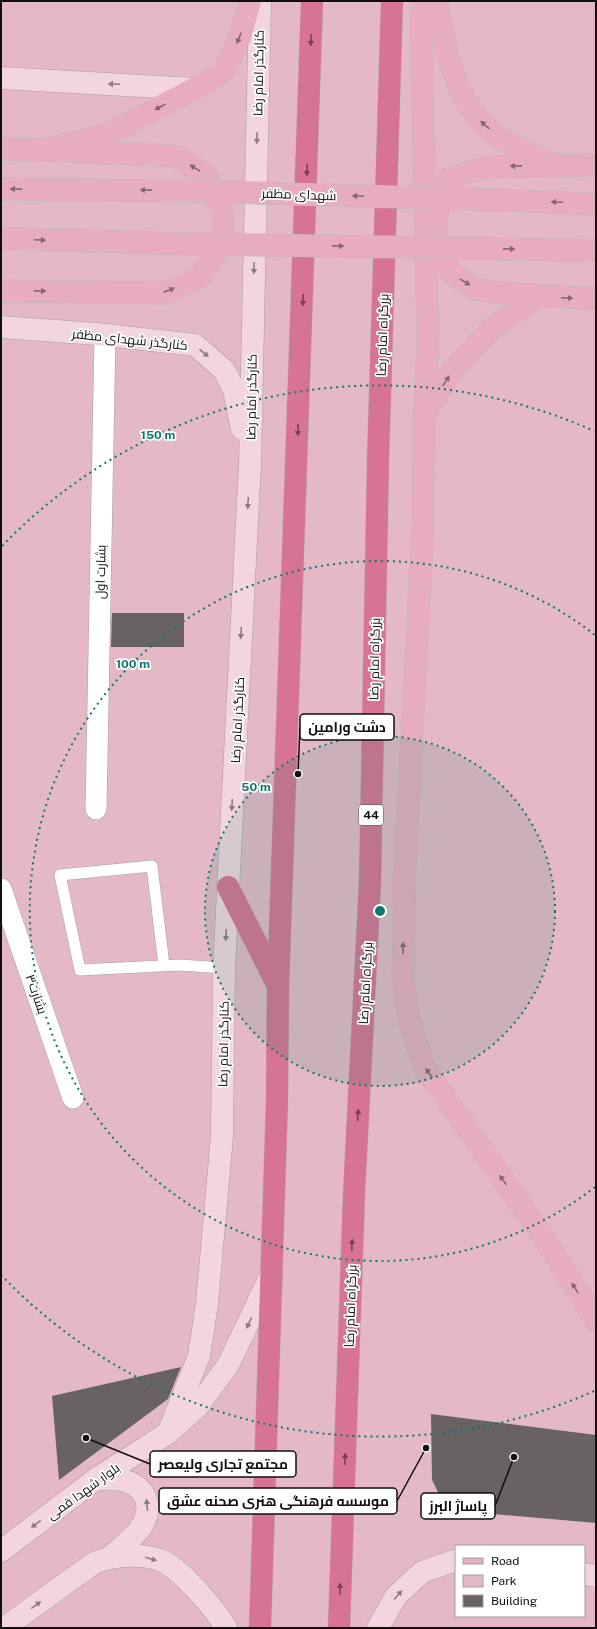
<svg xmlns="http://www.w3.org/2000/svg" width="597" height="1629" viewBox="0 0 597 1629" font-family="'Public Sans',Cairo,sans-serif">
<rect width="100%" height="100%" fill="#e4dedf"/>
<path fill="#e4b9c5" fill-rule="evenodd" d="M1 1H596V1628H1ZM456 1546H584V1616H456Z"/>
<g fill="#686264">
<path d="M112 613H184V647H111Z"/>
<path d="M181 1367 168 1399 59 1480 52 1396Z"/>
<path d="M431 1414 596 1435V1523L447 1510 432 1480Z"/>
</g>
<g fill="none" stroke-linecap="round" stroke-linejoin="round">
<g stroke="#a49ea0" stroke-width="12">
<path id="lane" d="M164 965 152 866 60 875 80 970 180 965 224 968"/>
</g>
<g stroke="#a49ea0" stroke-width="22">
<g id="street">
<path d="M96 809 105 335"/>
<path d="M1 889 73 1098"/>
</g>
</g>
<g stroke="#a49ea0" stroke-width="23">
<g id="secondary">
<path d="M1 78 195 89"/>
<path d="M1 327 97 334 195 345 224 370 234 390 242 429"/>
<path d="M168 1433 199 1356 207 1303 222 1136 224 968 250 464 260 1"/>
<path d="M96 1479C105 1480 118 1478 126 1481 150 1490 153 1511 139 1530 131 1540 119 1549 110 1557"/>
<path d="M1 1551 96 1479 168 1433 198 1406 228 1365 271 1275"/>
<path d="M584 1574 596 1576"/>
<path d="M4 1628 94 1563C115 1555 146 1552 166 1563 184 1573 216 1610 226 1628"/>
<path d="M378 1628 396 1596 422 1572 456 1560"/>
</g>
</g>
<g stroke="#bcbcbc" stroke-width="23">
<g id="primary">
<path d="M423 1 421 22 428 346 424 414 423 525 405 868 403 977 409 1020 424 1067 542 1235 596 1321"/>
<path d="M437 1C443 43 453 90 482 123 496 139 531 154 550 163"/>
<path d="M1 149 41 150 107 135 211 80 225 69 240 37 250 1"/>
<path d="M596 165 488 167 449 178 439 202 435 235 452 274 476 289 498 293 596 299"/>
<path d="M1 189 185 191"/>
<path d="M467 199 596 204"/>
<path d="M1 238 187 244"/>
<path d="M470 248 596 251"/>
<path d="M1 291 166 293 201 276 223 241V214L206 175 175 156 41 150"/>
<path d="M425 413 453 370 492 328 539 296"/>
</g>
</g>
<g stroke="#bcbcbc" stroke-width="23">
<g id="highway">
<path d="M228 887 277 984"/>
<path d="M260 1628 277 1101 278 987 312 1"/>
<path d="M339 1628 354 1194 370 882 378 460 392 1"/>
</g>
</g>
<use href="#lane" stroke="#fff" stroke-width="11"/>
<use href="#street" stroke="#fff" stroke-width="21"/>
<use href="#secondary" stroke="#f3d5df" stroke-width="22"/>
<use href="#primary" stroke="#e7acbf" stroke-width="22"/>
<use href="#highway" stroke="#d77495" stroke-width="22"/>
<g stroke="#bcbcbc" stroke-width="23" stroke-linecap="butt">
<g id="primary-bridge">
<path d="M185 191 467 199"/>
<path d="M187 244 470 248"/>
</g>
</g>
<use href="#primary-bridge" stroke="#e7acbf" stroke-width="22"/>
</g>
<defs><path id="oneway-solid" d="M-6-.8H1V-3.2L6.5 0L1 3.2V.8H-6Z"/></defs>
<g fill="#86656f">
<use href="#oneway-solid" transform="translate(239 38) rotate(112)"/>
<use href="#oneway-solid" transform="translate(160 107) rotate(152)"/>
<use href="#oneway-solid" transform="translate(485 125) rotate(-139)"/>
<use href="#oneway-solid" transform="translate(516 166) rotate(179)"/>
<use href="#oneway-solid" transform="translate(195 168) rotate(-148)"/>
<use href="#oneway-solid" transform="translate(16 189) rotate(-179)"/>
<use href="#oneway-solid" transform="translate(146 190) rotate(-179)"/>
<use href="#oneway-solid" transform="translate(358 196) rotate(-178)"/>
<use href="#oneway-solid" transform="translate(557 202) rotate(-178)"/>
<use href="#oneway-solid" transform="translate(40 240) rotate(2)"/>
<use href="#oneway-solid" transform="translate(338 246) rotate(1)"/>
<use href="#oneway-solid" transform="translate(509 249) rotate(1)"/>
<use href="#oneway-solid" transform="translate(465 282) rotate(32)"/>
<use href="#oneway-solid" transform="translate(169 290) rotate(-21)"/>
<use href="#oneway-solid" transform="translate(40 291) rotate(1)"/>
<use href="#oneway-solid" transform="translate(567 298) rotate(3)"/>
<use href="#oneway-solid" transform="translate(446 381) rotate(-57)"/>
<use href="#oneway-solid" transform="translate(403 948) rotate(-89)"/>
<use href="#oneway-solid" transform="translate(429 1073) rotate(-125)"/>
<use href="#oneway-solid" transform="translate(503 1180) rotate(-125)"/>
<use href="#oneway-solid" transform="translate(575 1288) rotate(-122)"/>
</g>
<g fill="#744152">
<use href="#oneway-solid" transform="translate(311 40) rotate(92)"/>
<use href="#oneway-solid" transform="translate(307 170) rotate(92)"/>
<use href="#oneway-solid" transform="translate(303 300) rotate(92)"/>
<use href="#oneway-solid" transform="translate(298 430) rotate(92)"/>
<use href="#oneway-solid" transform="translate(358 1115) rotate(-87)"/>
<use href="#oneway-solid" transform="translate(352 1245) rotate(-88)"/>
<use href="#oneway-solid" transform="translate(345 1459) rotate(-88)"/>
<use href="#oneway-solid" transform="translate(340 1589) rotate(-88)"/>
</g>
<g fill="#8d7b81">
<use href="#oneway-solid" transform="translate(114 84) rotate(-177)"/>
<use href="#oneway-solid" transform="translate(257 138) rotate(91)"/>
<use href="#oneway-solid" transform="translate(254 268) rotate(91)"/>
<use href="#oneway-solid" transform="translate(204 353) rotate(41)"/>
<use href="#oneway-solid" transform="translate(248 503) rotate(93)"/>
<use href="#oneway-solid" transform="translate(241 633) rotate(93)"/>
<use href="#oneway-solid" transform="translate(232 805) rotate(93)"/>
<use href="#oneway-solid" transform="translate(226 935) rotate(93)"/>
<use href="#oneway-solid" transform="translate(249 1323) rotate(115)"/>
<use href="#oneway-solid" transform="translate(147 1505) rotate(-95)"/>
<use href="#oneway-solid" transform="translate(36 1524) rotate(143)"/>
<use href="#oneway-solid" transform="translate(151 1559) rotate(16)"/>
<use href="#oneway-solid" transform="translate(398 1595) rotate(-48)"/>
<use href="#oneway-solid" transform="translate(36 1605) rotate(-36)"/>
</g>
<circle cx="380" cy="911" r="175" fill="#0f766e" fill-opacity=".12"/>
<g fill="none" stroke="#0f766e" stroke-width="2" stroke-dasharray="2 4">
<circle cx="380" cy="911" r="175"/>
<path d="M595 1187A350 350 0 1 1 595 635"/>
<path d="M594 1391A525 525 0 0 1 2 1276M2 546A525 525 0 0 1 594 431"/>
</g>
<g text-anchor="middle" stroke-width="3.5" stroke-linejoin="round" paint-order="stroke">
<rect fill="#fff" stroke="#585656" stroke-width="1" x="359" y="805" width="24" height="20" rx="3"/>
<g font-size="12" font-weight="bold" fill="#100e0e">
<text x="371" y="819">44</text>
</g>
<g font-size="13" fill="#100e0e" stroke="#fff">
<text transform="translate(258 73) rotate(-89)" y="5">کنارگذر امام رضا</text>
<text transform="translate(299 194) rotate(2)" y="5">شهدای مظفر</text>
<text transform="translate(382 335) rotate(-88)" y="5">بزرگراه امام رضا</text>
<text transform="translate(130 339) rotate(6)" y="5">کنارگذر شهدای مظفر</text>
<text transform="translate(251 397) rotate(-89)" y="5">کنارگذر امام رضا</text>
<text transform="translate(100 572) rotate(-89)" y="5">بشارت اول</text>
<text transform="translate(374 659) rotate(-89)" y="5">بزرگراه امام رضا</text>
<text transform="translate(237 720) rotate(-87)" y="5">کنارگذر امام رضا</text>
<text transform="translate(365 983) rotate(-87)" y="5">بزرگراه امام رضا</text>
<text transform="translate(37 994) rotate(71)" y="5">بشارت۳</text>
<text transform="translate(223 1044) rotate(-89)" y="5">کنارگذر امام رضا</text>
<text transform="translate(350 1306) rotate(-88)" y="5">بزرگراه امام رضا</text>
<text transform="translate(83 1491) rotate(-36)" y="5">بلوار شهدا قمی</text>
</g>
</g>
<circle cx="380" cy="911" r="6" fill="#0f766e" stroke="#fff" stroke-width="2"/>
<g font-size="12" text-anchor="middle" font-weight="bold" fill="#0f766e" stroke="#fff" stroke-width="3.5" stroke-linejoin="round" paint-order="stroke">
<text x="158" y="439">150 m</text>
<text x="133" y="668">100 m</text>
<text x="256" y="791">50 m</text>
</g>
<path fill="none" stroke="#100e0e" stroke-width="1.5" d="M298 774L300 727M86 1438L150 1464M426 1448L397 1501M514 1457L495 1506"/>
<g fill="#100e0e" stroke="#fff" stroke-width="1.5">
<circle cx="298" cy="774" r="4"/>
<circle cx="86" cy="1438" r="4"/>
<circle cx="426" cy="1448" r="4"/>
<circle cx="514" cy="1457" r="4"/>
</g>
<g fill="#fff" stroke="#100e0e" stroke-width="1.5">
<rect x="300" y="714" width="94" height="26" rx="4"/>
<rect x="150" y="1451" width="146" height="26" rx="4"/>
<rect x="159" y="1488" width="238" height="26" rx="4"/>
<rect x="421" y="1493" width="74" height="26" rx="4"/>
</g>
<g font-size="14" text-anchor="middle" font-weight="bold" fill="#100e0e">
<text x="347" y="732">دشت ورامین</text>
<text x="223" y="1469">مجتمع تجاری ولیعصر</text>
<text x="278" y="1506">موسسه فرهنگی هنری صحنه عشق</text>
<text x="458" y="1511">پاساژ البرز</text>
</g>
<rect width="597" height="1629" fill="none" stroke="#100e0e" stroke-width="4"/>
<rect x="455" y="1545" width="130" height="72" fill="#ffffff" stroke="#9f9f9f"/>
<rect x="463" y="1558" width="20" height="6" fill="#e7acbf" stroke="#9f9f9f"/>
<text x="491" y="1565" font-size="12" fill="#100e0e">Road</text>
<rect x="463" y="1575" width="20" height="12" fill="#e4b9c5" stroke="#9f9f9f"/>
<text x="491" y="1585" font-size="12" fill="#100e0e">Park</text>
<rect x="463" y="1595" width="20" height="12" fill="#686264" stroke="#9f9f9f"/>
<text x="491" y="1605" font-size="12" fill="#100e0e">Building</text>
</svg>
